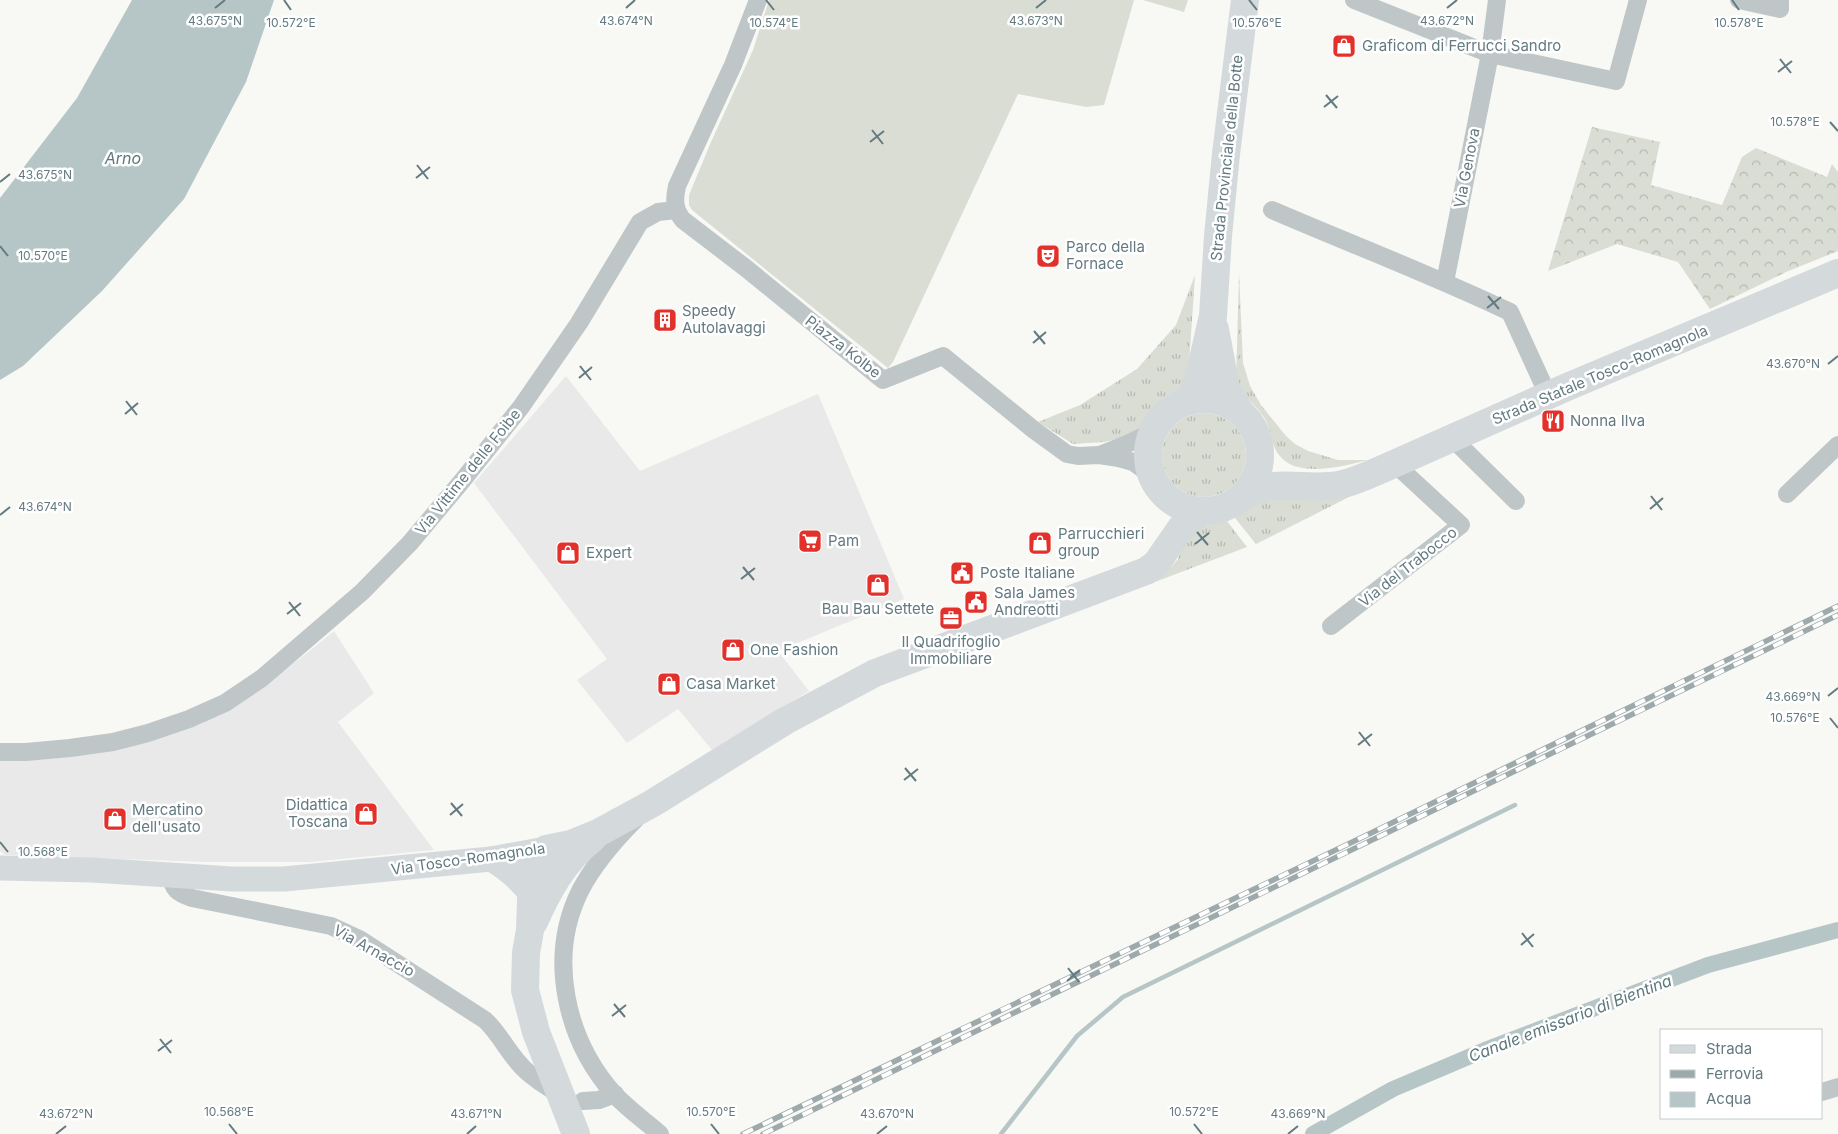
<svg xmlns="http://www.w3.org/2000/svg" width="1838" height="1134" viewBox="0 0 1838 1134" font-family="Inter,sans-serif">
<defs>
<pattern id="grass-tufts" width="24" height="20" patternUnits="userSpaceOnUse" patternTransform="scale(1.25)"><rect width="24" height="20" fill="#d9ddd4"/><path d="M3 7l-1-3M5 7V3M7 7l1-3M15 17l-1-3M17 17v-4M19 17l1-3" fill="none" stroke="#b4b8b1"/></pattern>
<pattern id="forest-crowns" width="20" height="18" patternUnits="userSpaceOnUse" patternTransform="scale(1.25)"><rect width="20" height="18" fill="#d9ddd4"/><path d="M2 6a3 3 0 1 1 6 0M12 15a3 3 0 1 1 6 0" fill="none" stroke="#b4b8b1"/></pattern>
</defs>
<rect width="100%" height="100%" fill="#f8f8f5"/>
<g fill="#e9e9e9">
<path d="M566 376 640 471 818 394 904 599 778 651 809 691 712 750 678 709 627 743 577 680 607 659 474 483Z"/>
<path d="M334 631 374 693 338 722 434 850 310 862H205L5 855 0 851V758L220 715 302 657Z"/>
</g>
<g fill="url(#grass-tufts)">
<path d="M1239 273 1243 363 1250 386 1261 405 1286 436 1295 444 1308 451 1338 460H1368C1345 466 1296 479 1279 455 1270 444 1272 428 1263 416 1255 404 1243 397 1236 383Z"/>
<path d="M1195 275 1188 379 1185 388 1164 403 1135 435 1104 442 1073 444 1038 422 1080 405 1137 369 1176 325Z"/>
<circle cx="1204" cy="455" r="42"/>
<path d="M1359 492 1256 544 1235 518 1265 496Z"/>
<path d="M1227 521 1247 547 1147 585 1161 576 1172 566 1178 559 1184 543 1204 526Z"/>
</g>
<path fill="url(#forest-crowns)" d="M1592 127 1660 142 1651 185 1722 205 1742 157 1756 148 1827 177 1832 164 1838 172V251L1786 272 1710 309 1678 262 1617 244 1548 271Z"/>
<g fill="#d9ddd4">
<path d="M769 0H1134L1104 105 1086 107 1018 94 893 362 888 368 692 210 689 205V195L711 142 753 50Z"/>
<path d="M1143 0H1188L1184 12Z"/>
</g>
<path fill="#b6c6c7" d="M132 0H274L246 82 184 199 102 291 23 366 0 380V198L77 98Z"/>
<g fill="none" stroke-linecap="round" stroke-linejoin="round">
<path stroke="#b6c6c7" stroke-width="4.5" d="M1001 1134 1077 1036 1123 997 1515 805"/>
<path stroke="#b6c6c7" stroke-width="16" d="M1313 1134 1393 1089 1485 1050 1708 965 1838 930"/>
<g stroke="#bfc6c8" stroke-width="18">
<path d="M758 0 733 65 677 186C674 200 674 209 683 220L747 269 883 380 943 356 1034 430 1067 454 1078 456 1099 455 1119 458 1133 462 1154 477"/>
<path d="M1354 0 1490 54 1616 81 1638 0"/>
<path d="M1739 0 1780 9V0"/>
<path d="M1272 210C1351 244 1432 275 1510 312L1548 395"/>
<path d="M1445 282 1490 54 1497 0"/>
<path d="M1452 438 1516 501"/>
<path d="M1102 454 1127 444 1152 432"/>
<path d="M1787 494 1838 445"/>
<path d="M1331 626 1461 525 1395 464"/>
<path d="M0 752H26L70 748 113 742 148 733 189 719 225 703 262 678 362 592 410 543 462 481 521 407 579 323 640 222 658 212 676 210"/>
<path d="M636 819C615 840 594 864 580 891 547 958 566 1040 614 1094 628 1109 645 1121 660 1134"/>
<path d="M171 874C172 890 178 893 192 898L331 926 361 940 485 1020C498 1032 505 1047 517 1061 526 1073 538 1081 551 1089"/>
<path d="M1822 1092 1838 1087"/>
<path d="M583 1101 599 1100 615 1094"/>
</g>
<g stroke="#d4d9dc" stroke-width="25">
<path d="M491 859C508 869 521 880 532 896"/>
<path d="M0 868 92 870 232 879H284L491 859 546 849 547 861"/>
</g>
<g stroke="#d4d9dc" stroke-width="28">
<path d="M1215 329 1226 388 1240 412"/>
<circle cx="1204" cy="455" r="56"/>
<path d="M1189 401 1199 377 1213 316 1218 236 1226 154 1245 0"/>
<path d="M1246 494C1277 479 1298 489 1330 486 1347 485 1363 477 1378 471L1567 387 1838 273"/>
<path d="M534 922C548 890 564 861 592 839"/>
<path d="M576 1134 536 1032 525 990 526 953 530 930 532 873 535 861 541 852 546 849 571 844 598 833 653 803 785 721 875 673 1146 571 1156 564 1181 528 1202 511"/>
</g>
<g stroke="#9ea9ac" stroke-width="5.5">
<g id="rail">
<path d="M743 1134 1369 834 1838 606"/>
<path d="M763 1134 1838 615"/>
</g>
</g>
<use href="#rail" stroke="#fff" stroke-width="4" stroke-dasharray="11" stroke-linecap="butt"/>
</g>
<path fill="none" stroke="#637a80" stroke-width="2" d="M284 0 291 10M766 0 774 10M1249 0 1257 10M1732 0 1739 10M215 8 225 0M626 8 635 0M1036 8 1046 0M1447 8 1457 0M1780 59 1791 73M1778 72 1792 61M1326 95 1337 108M1324 107 1338 96M1830 122 1838 131M872 130 883 144M870 142 884 131M417 165 428 179M416 178 430 167M0 182 10 174M0 246 8 256M1488 296 1499 309M1487 308 1501 297M1034 331 1045 344M1033 343 1046 332M1828 364 1838 356M580 366 591 380M579 378 592 367M126 401 137 415M125 414 138 403M1651 496 1662 510M1650 509 1663 498M0 515 10 507M1197 532 1208 545M1195 544 1209 533M743 567 754 580M741 579 755 568M289 602 300 616M287 614 301 603M1828 696 1838 688M1830 718 1838 728M1359 732 1370 746M1358 745 1372 734M905 768 916 781M904 780 918 769M451 803 462 816M450 815 463 804M0 842 8 852M1522 933 1533 947M1521 945 1534 934M1068 968 1079 982M1067 981 1080 970M614 1004 625 1017M612 1016 626 1005M160 1039 171 1053M158 1051 172 1040M229 1124 237 1134M711 1124 719 1134M1194 1124 1202 1134M56 1134 66 1126M467 1134 476 1126M877 1134 887 1126M1288 1134 1298 1126"/>
<defs>
<g id="shop-square" transform="scale(1.25)"><rect x="-9" y="-9" width="18" height="18" rx="4" fill="#e2302b" stroke="#fff"/><path d="M-5-2.5h2.3a2.7 3.5 0 0 1 5.4 0H5L5.5 6h-11ZM-1.5-2.5h3a1.5 2.3 0 0 0-3 0Z" fill="#fff"/></g>
<g id="theatre-square" transform="scale(1.25)"><rect x="-9" y="-9" width="18" height="18" rx="4" fill="#e2302b" stroke="#fff"/><path d="M-5-5.5Q0-4 5-5.5V0Q5 5 0 6Q-5 5-5 0ZM-3.3-2.5H-1v1.5H-3.3ZM1-2.5H3.3v1.5H1ZM-2.8 1Q0 5.5 2.8 1Z" fill="#fff"/></g>
<g id="building-square" transform="scale(1.25)"><rect x="-9" y="-9" width="18" height="18" rx="4" fill="#e2302b" stroke="#fff"/><path d="M-4-6H4V6H1V3H-1V6H-4ZM-2.5-4.3h1.7v1.8h-1.7ZM.8-4.3h1.7v1.8H.8ZM-2.5-1h1.7V.8h-1.7ZM.8-1h1.7V.8H.8Z" fill="#fff"/></g>
<g id="restaurant-square" transform="scale(1.25)"><rect x="-9" y="-9" width="18" height="18" rx="4" fill="#e2302b" stroke="#fff"/><path d="M-5-6h1v4h1v-4h1v4h1v-4h1v5L-1.5 .5V6h-2V.5L-5-1ZM5-6V6H3V1.5H1.5Q1.5-4 5-6Z" fill="#fff"/></g>
<g id="supermarket-square" transform="scale(1.25)"><rect x="-9" y="-9" width="18" height="18" rx="4" fill="#e2302b" stroke="#fff"/><path d="M-6-5.5h2.5l.6 2H6L4.5 2H-2.5L-4.4-4H-6ZM-1.5 3.2a1.3 1.3 0 1 0 .1 0ZM3 3.2a1.3 1.3 0 1 0 .1 0Z" fill="#fff"/></g>
<g id="civic-square" transform="scale(1.25)"><rect x="-9" y="-9" width="18" height="18" rx="4" fill="#e2302b" stroke="#fff"/><path d="M-.6-6.5H3V-4.5H.6V-3L4-1V1h2V6H-6V1h2V-1L-.6-3ZM-1.2 2.5V6h2.4V2.5Z" fill="#fff"/></g>
<g id="office-square" transform="scale(1.25)"><rect x="-9" y="-9" width="18" height="18" rx="4" fill="#e2302b" stroke="#fff"/><path d="M-6-3h4V-5.5h4V-3h4V5H-6ZM-1-4.5V-3h2v-1.5ZM-6 0V1H6V0Z" fill="#fff"/></g>
</defs>
<g fill-rule="evenodd">
<use href="#shop-square" x="1344" y="46"/>
<use href="#theatre-square" x="1048" y="256"/>
<use href="#building-square" x="665" y="320"/>
<use href="#restaurant-square" x="1553" y="421"/>
<use href="#supermarket-square" x="810" y="541"/>
<use href="#shop-square" x="1040" y="543"/>
<use href="#shop-square" x="568" y="553"/>
<use href="#civic-square" x="962" y="573"/>
<use href="#shop-square" x="878" y="585"/>
<use href="#civic-square" x="976" y="602"/>
<use href="#office-square" x="951" y="618"/>
<use href="#shop-square" x="733" y="650"/>
<use href="#shop-square" x="669" y="684"/>
<use href="#shop-square" x="366" y="814"/>
<use href="#shop-square" x="115" y="819"/>
</g>
<g text-anchor="middle" stroke-width="5" stroke-linejoin="round" paint-order="stroke">
<g font-size="15" fill="#637a80" stroke="#fff" text-anchor="start">
<text x="1362" y="51">Graficom di Ferrucci Sandro</text>
<text x="1066" y="252">Parco della<tspan x="1066" dy="17">Fornace</tspan></text>
<text x="682" y="316">Speedy<tspan x="682" dy="17">Autolavaggi</tspan></text>
<text x="1570" y="426">Nonna Ilva</text>
<text x="1058" y="539">Parrucchieri<tspan x="1058" dy="17">group</tspan></text>
<text x="828" y="546">Pam</text>
<text x="586" y="558">Expert</text>
<text x="980" y="578">Poste Italiane</text>
<text x="994" y="598">Sala James<tspan x="994" dy="17">Andreotti</tspan></text>
<text x="878" y="614" text-anchor="middle">Bau Bau Settete</text>
<text x="951" y="647" text-anchor="middle">Il Quadrifoglio<tspan x="951" dy="17">Immobiliare</tspan></text>
<text x="750" y="655">One Fashion</text>
<text x="686" y="689">Casa Market</text>
<text x="348" y="810" text-anchor="end">Didattica<tspan x="348" dy="17">Toscana</tspan></text>
<text x="132" y="815">Mercatino<tspan x="132" dy="17">dell'usato</tspan></text>
</g>
<g font-size="15" fill="#637a80" stroke="#fff">
<text transform="translate(1227 158) rotate(-84)" y="5">Strada Provinciale della Botte</text>
<text transform="translate(1467 168) rotate(-79)" y="5">Via Genova</text>
<text transform="translate(843 347) rotate(38)" y="5">Piazza Kolbe</text>
<text transform="translate(1600 375) rotate(-23)" y="5">Strada Statale Tosco-Romagnola</text>
<text transform="translate(468 472) rotate(-51)" y="5">Via Vittime delle Foibe</text>
<text transform="translate(1408 567) rotate(-38)" y="5">Via del Trabocco</text>
<text transform="translate(468 859) rotate(-8)" y="5">Via Tosco-Romagnola</text>
<text transform="translate(374 951) rotate(29)" y="5">Via Arnaccio</text>
</g>
<g font-size="16" font-style="italic" fill="#5e787b" stroke="#fff">
<text x="123" y="164">Arno</text>
<text transform="translate(1570 1018) rotate(-21)" y="6">Canale emissario di Bientina</text>
</g>
</g>
<g font-size="12" text-anchor="middle" fill="#637a80" stroke="#fff" stroke-width="5" stroke-linejoin="round" paint-order="stroke">
<text x="215" y="25">43.675°N</text>
<text x="626" y="25">43.674°N</text>
<text x="1036" y="25">43.673°N</text>
<text x="1447" y="25">43.672°N</text>
<text x="291" y="27">10.572°E</text>
<text x="774" y="27">10.574°E</text>
<text x="1257" y="27">10.576°E</text>
<text x="1739" y="27">10.578°E</text>
<text x="1795" y="126">10.578°E</text>
<text x="45" y="179">43.675°N</text>
<text x="43" y="260">10.570°E</text>
<text x="1793" y="368">43.670°N</text>
<text x="45" y="511">43.674°N</text>
<text x="1793" y="701">43.669°N</text>
<text x="1795" y="722">10.576°E</text>
<text x="43" y="856">10.568°E</text>
<text x="229" y="1116">10.568°E</text>
<text x="711" y="1116">10.570°E</text>
<text x="1194" y="1116">10.572°E</text>
<text x="66" y="1118">43.672°N</text>
<text x="476" y="1118">43.671°N</text>
<text x="887" y="1118">43.670°N</text>
<text x="1298" y="1118">43.669°N</text>
</g>
<rect x="1660" y="1029" width="162" height="90" fill="#ffffff" stroke="#c1cacc"/>
<rect x="1670" y="1045" width="25" height="8" fill="#d4d9dc" stroke="#c1cacc"/>
<text x="1706" y="1054" font-size="15" fill="#637a80">Strada</text>
<rect x="1670" y="1070" width="25" height="8" fill="#9ea9ac" stroke="#c1cacc"/>
<text x="1706" y="1079" font-size="15" fill="#637a80">Ferrovia</text>
<rect x="1670" y="1092" width="25" height="15" fill="#b6c6c7" stroke="#c1cacc"/>
<text x="1706" y="1104" font-size="15" fill="#637a80">Acqua</text>
</svg>
